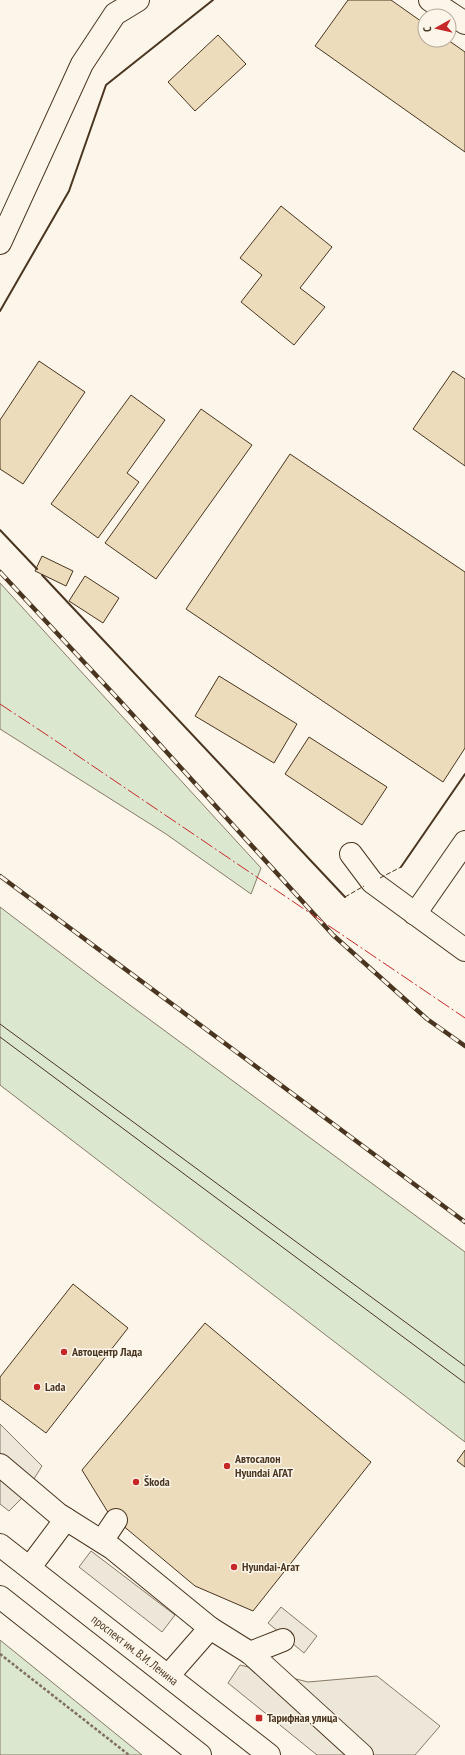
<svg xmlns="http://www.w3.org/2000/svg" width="465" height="1755" viewBox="0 0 465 1755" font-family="'PT Sans Narrow',sans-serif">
<rect width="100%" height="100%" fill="#fbf6e9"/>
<g fill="#dce7d0" stroke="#887966">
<path d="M0 583 261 868 251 894 166 834 0 729Z"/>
<path d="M0 907 100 983 465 1252V1442L0 1085Z"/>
<path d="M0 1640 142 1755H0Z"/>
</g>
<g fill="#ede7d9" stroke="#887966">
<path d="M0 1424 42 1466 22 1498 9 1511 0 1504Z"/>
<path d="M91 1551 175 1615 162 1632 79 1567Z"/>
<path d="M281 1607 317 1636 304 1653 268 1623Z"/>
<path d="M240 1665 308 1682 377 1676 440 1726 415 1755H317L228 1683Z"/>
</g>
<g fill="#ecdcbc" stroke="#4a3520">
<path d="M348 0H391L425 24V40H448L465 52V152L315 46Z"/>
<path d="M218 35 246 64 195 111 168 82Z"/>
<path d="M281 206 332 247 300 288 325 307 294 345 241 302 262 275 240 258Z"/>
<path d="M39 361 85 392 23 484 0 469V420Z"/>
<path d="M453 371 465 379V466L413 429Z"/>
<path d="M131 395 165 420 127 473 139 482 98 538 51 504Z"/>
<path d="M201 409 252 445 156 579 105 543Z"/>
<path d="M290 454 465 572V748L443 782 186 609Z"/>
<path d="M42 556 73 571 66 586 35 571Z"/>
<path d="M85 576 119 598 103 623 69 601Z"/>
<path d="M219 676 297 724 274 763 195 716Z"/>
<path d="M309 737 387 787 362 825 285 774Z"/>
<path d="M73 1284 128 1328 46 1433 0 1399V1377Z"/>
<path d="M205 1323 371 1462 253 1611 195 1586 109 1514 82 1470Z"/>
<path d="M465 1450V1467L457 1461Z"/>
</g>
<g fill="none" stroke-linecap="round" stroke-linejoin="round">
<g stroke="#4a3520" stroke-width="24">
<g id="minor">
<path d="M430 0 465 23"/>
<path d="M0 243 82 64 115 14 138 0"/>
<path d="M351 854 372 882 465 950"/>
<path d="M415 914 465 842"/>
<path d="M0 1465 58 1514 112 1548 210 1628 168 1676"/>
<path d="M102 1541 116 1520"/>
<path d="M30 1567 66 1519"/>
<path d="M210 1628 250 1653 362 1755"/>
<path d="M250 1653 283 1640"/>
</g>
</g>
<g stroke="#4a3520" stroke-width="24">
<g id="major">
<path id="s1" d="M0 1545 269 1755"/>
<path d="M0 1597 200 1755"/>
</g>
</g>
<path stroke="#7f6f5c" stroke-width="2.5" stroke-dasharray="3 2" stroke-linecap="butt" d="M0 1654 129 1755"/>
<use href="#minor" stroke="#fbf6e9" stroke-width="22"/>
<use href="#major" stroke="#fbf6e9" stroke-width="22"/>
<g stroke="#4a3520" stroke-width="1">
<path d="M0 1024 465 1366"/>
<path d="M0 1037 465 1383"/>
</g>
<g stroke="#4a3520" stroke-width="4.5">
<g id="rail">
<path d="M0 572 122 703 333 935 427 1019 465 1046"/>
<path d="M0 876 465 1222"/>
</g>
</g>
<use href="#rail" stroke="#fbf6e9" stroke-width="3" stroke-dasharray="9" stroke-linecap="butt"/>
<g stroke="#4a3520" stroke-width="1" stroke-dasharray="5 2" stroke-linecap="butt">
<path d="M380 878 401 867"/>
<path d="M345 897 364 886"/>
</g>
<g stroke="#4a3520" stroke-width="2">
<path d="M0 311 69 191 106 85 213 0"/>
<path d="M0 530 37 569"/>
<path d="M42 575 345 897"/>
<path d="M401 867 465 774"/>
</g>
<path stroke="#c62828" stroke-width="1" stroke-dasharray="14 3 2 3" stroke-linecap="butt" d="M0 704 47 735 465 1018"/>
</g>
<g fill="#c62828" stroke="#fbf6e9" stroke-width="1.5">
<circle cx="64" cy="1352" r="4"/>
<circle cx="37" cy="1387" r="4"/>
<circle cx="227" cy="1466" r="4"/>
<circle cx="136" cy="1482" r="4"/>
<circle cx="234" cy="1567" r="4"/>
<rect x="255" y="1714" width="8" height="8" rx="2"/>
</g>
<g text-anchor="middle" stroke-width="3" stroke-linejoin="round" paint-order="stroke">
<g font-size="12" font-weight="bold" fill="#4a3520" stroke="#fbf6e9" text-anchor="start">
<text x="72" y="1356">Автоцентр Лада</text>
<text x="45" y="1391">Lada</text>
<text x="235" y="1463">Автосалон<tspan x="235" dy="14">Hyundai АГАТ</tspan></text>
<text x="144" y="1486">Škoda</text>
<text x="242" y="1571">Hyundai-Агат</text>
<text x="267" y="1722">Тарифная улица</text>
</g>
<g font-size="12" fill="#4a3520" stroke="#fbf6e9">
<text dy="4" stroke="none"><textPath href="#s1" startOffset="171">проспект им. В.И. Ленина</textPath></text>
</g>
</g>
<g transform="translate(437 28) rotate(262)"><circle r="19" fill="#fbf6e9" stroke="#b4a999"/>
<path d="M0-3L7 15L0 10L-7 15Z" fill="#c62828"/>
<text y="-6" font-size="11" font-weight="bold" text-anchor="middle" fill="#4a3520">С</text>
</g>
</svg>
